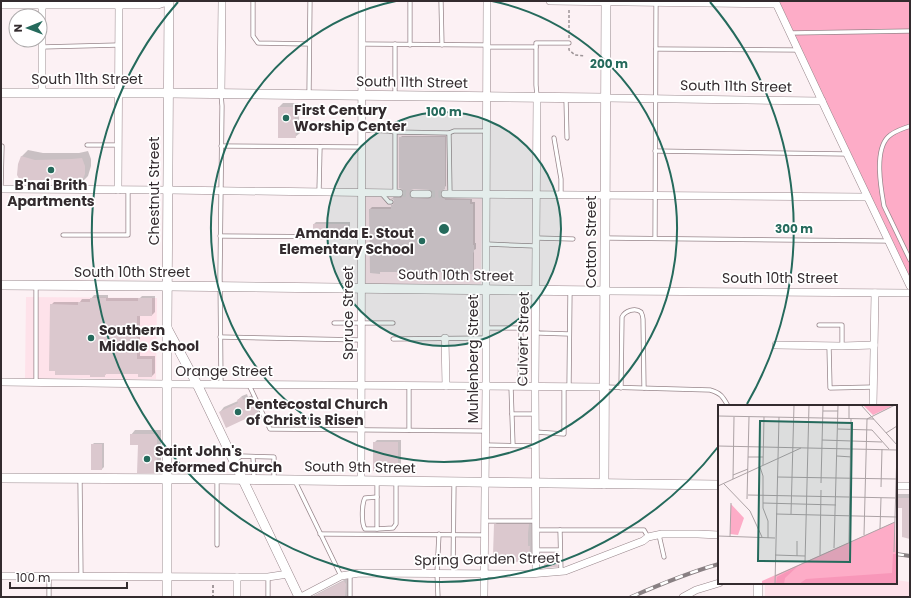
<svg xmlns="http://www.w3.org/2000/svg" width="911" height="598" viewBox="0 0 911 598" font-family="Poppins,sans-serif">
<rect width="100%" height="100%" fill="#fcf1f4"/>
<g fill="#fee2ea">
<path d="M397 134 448 135V197H482L481 284H361V195H397Z"/>
<path d="M26 297 157 298 156 379 25 378Z"/>
<path d="M896 580 910 582V597H765V583H896Z"/>
</g>
<path fill="#fdacc7" d="M775 1H910V286Z"/>
<g fill="#0003" fill-rule="evenodd">
<path d="M283 103H298L300 133 295 137 279 107Z"/>
<path d="M402 136H446V186L442 189V192L443 195 446 197V198L472 199V202H475V243H476V249L474 250V271L472 273 370 209 372 207H392V206L394 204V200L393 198 394 196H402L404 195 400 138ZM411 189H431L433 197H416L413 196 411 192Z"/>
<path d="M28 150 43 153H79L88 151 91 159V166L88 176 81 183 21 157Z"/>
<path d="M316 222H350V231L348 233 314 224Z"/>
<path d="M94 295H108V298H140L142 296H155V312L152 315H140V356H155V373L152 376 139 373H107L104 376 51 305 54 302H80L82 299H91Z"/>
<path d="M247 394 248 397 255 394 262 408 258 412H220L224 407 238 401V400L242 396Z"/>
<path d="M135 430H161V467L156 472 139 444 131 435Z"/>
<path d="M377 440H401V467L398 470 374 443Z"/>
<path d="M94 443H104V467L102 469 92 445Z"/>
<path d="M896 494H910V538L903 507H896Z"/>
<path d="M499 520H533V556L529 560 495 525Z"/>
<path d="M547 555 559 556V563L557 565 545 557Z"/>
<path d="M348 578 349 580 348 597H311Z"/>
</g>
<g fill="#dbc8ce" fill-rule="evenodd">
<path d="M278 107H294L296 138H278Z"/>
<path d="M399 137H445V189L441 191 440 194 441 197 445 199V200H470V204H473V245H474V252L473 253V274H463V273L459 272H429V273H415V272H380V274L370 273 369 209H391V205H393L394 202V200L391 198H401L404 193 402 189 399 188ZM414 189 430 190 432 192V196L431 198 428 199 412 198 410 196 409 194 411 190Z"/>
<path d="M21 156 35 160 72 159 82 158 85 166V174L81 184 71 180H35L21 182 17 175 18 164Z"/>
<path d="M313 224H348V234L313 233Z"/>
<path d="M90 298H106V301H138V298H152V316H137V359H152V377H138V374H105V377H90V375H55V371H49L50 304 78 305V302H90Z"/>
<path d="M242 397 243 400 250 397 258 413 226 428 219 412 238 403 237 400Z"/>
<path d="M130 434H157V473H137L138 445H130Z"/>
<rect x="373" y="442" width="25" height="29"/>
<rect x="91" y="444" width="11" height="26"/>
<path d="M896 498H910V539L902 537V508H896Z"/>
<path d="M494 524H529L528 533V546H530L529 562 495 561V556L493 555Z"/>
<path d="M544 557H557L558 567 544 568Z"/>
<path d="M344 581 346 584 345 597H312Z"/>
</g>
<g fill="none" stroke-linecap="round" stroke-linejoin="round">
<g stroke="#d4c9cc" stroke-width="7" stroke-dasharray="7 3.5" stroke-linecap="butt">
<path d="M399 193 414 194"/>
<path d="M428 194H445"/>
</g>
<g stroke="#98868b" stroke-width="5">
<g id="service">
<path d="M253 1V36L258 43 309 44"/>
<path d="M410 1V45"/>
<path d="M441 1 442 45"/>
<path d="M791 33 910 31"/>
<path d="M362 44 487 45"/>
<path d="M42 47 118 45"/>
<path d="M487 47H536"/>
<path d="M656 49 797 50"/>
<path d="M221 94 222 106 220 275 221 384"/>
<path d="M309 94 310 1"/>
<path d="M395 95V44"/>
<path d="M537 96 536 85V43H569"/>
<path d="M566 99 567 138"/>
<path d="M910 126C902 129 894 131 888 137 874 151 881 189 884 206L910 260"/>
<path d="M361 130 389 131 395 132 449 133 454 131H486"/>
<path d="M449 133 450 194"/>
<path d="M554 138 561 179V194"/>
<path d="M87 145H118"/>
<path d="M1 146H2L1 189"/>
<path d="M221 146 361 147"/>
<path d="M655 151 846 154"/>
<path d="M319 192 320 147"/>
<path d="M395 193V132"/>
<path d="M382 194 389 202H391"/>
<path d="M63 235H128V191"/>
<path d="M220 236 361 237"/>
<path d="M536 238 573 239"/>
<path d="M606 238 888 241"/>
<path d="M655 238 656 2"/>
<path d="M486 244 536 246"/>
<path d="M36 285V382"/>
<path d="M334 323H393"/>
<path d="M819 325H842V346"/>
<path d="M486 328H521L520 386"/>
<path d="M536 332 539 333 569 334"/>
<path d="M220 337 361 340"/>
<path d="M393 339 486 338"/>
<path d="M829 346 830 388 874 387"/>
<path d="M249 385 270 429 485 431"/>
<path d="M511 387 513 445"/>
<path d="M569 387 570 291"/>
<path d="M605 387 710 390C721 393 723 397 728 406"/>
<path d="M621 388 622 317C625 311 635 307 641 312 642 314 643 317 643 319L644 388"/>
<path d="M512 414H535"/>
<path d="M409 430V386"/>
<path d="M536 432 564 434V387"/>
<path d="M486 445 536 446"/>
<path d="M253 457 254 478"/>
<path d="M235 461 241 456 274 457V479"/>
<path d="M80 480 81 576"/>
<path d="M217 480V545"/>
<path d="M295 481 341 576"/>
<path d="M377 481V529L393 528 396 524V482"/>
<path d="M377 497 365 498C362 503 361 523 365 529H377"/>
<path d="M485 521H536"/>
<path d="M536 530H644L648 537"/>
<path d="M560 530 561 572"/>
<path d="M320 534 485 535"/>
<path d="M659 535 664 557"/>
<path d="M536 550H560"/>
<path d="M453 573 454 483"/>
<path d="M350 575V597"/>
<path d="M49 597V576"/>
<path d="M268 597V577"/>
<path d="M438 597 437 573 439 534"/>
</g>
</g>
<g stroke="#98868b" stroke-width="8">
<g id="minor">
<path d="M550 1 776 4"/>
<path d="M775 1 829 116 910 286"/>
<path d="M1 5H158L170 1"/>
<path d="M42 93V1"/>
<path d="M221 94 222 1"/>
<path d="M606 98 822 101"/>
<path d="M1 189 168 190 399 193"/>
<path d="M118 190 119 1"/>
<path d="M414 194H428"/>
<path d="M445 194 867 197"/>
<path d="M605 291 910 293"/>
<path d="M445 338 446 386"/>
<path d="M776 345 842 346 874 345"/>
<path d="M1 382 167 384 604 387"/>
<path d="M873 406 875 293"/>
<path d="M361 481 362 1"/>
<path d="M896 486H910"/>
<path d="M536 573 535 386 537 97"/>
<path d="M1 576 237 577H268L288 574"/>
<path d="M237 597V577"/>
<path d="M301 597 341 576 359 573 529 574 565 571 643 541 648 537 662 534H698L719 535"/>
<path d="M484 597 486 386V244L487 1"/>
<path d="M683 597 696 590 719 583"/>
</g>
</g>
<g stroke="#98868b" stroke-width="10">
<g id="tertiary">
<path d="M1 93H168L606 98"/>
<path d="M1 285 167 286 605 291"/>
<path d="M167 328 197 384 299 597"/>
<path d="M1 478 217 479 719 485"/>
<path d="M604 484 606 1"/>
<path d="M167 597V327L169 1"/>
<path d="M758 597V583"/>
</g>
</g>
<g stroke="#9d9497" stroke-width="1.5" stroke-dasharray="3 2" stroke-linecap="butt">
<path d="M569 38V8"/>
<path d="M569 48V50L575 55 585 56"/>
<path d="M213 585V597"/>
<path d="M213 585V597"/>
</g>
<use href="#service" stroke="#fff" stroke-width="3.5"/>
<use href="#minor" stroke="#fff" stroke-width="7"/>
<use href="#tertiary" stroke="#fff" stroke-width="9"/>
<g stroke="#898083" stroke-width="4">
<g id="rail">
<path d="M896 554 910 556"/>
<path d="M631 597C661 584 687 573 719 564"/>
</g>
</g>
<use href="#rail" stroke="#fff" stroke-width="2.5" stroke-dasharray="8" stroke-linecap="butt"/>
</g>
<circle cx="444" cy="229" r="117" fill="#256a5c" fill-opacity=".12"/>
<g fill="none" stroke="#256a5c" stroke-width="2">
<circle cx="444" cy="229" r="117"/>
<path d="M492 1A233 233 0 1 1 396 1"/>
<path d="M718 447A350 350 0 1 1 178 2M710 2A350 350 0 0 1 747 404"/>
</g>
<g fill="#256a5c" stroke="#fff" stroke-width="1.5">
<circle cx="286" cy="118" r="4"/>
<circle cx="51" cy="170" r="4"/>
<circle cx="422" cy="241" r="4"/>
<circle cx="91" cy="338" r="4"/>
<circle cx="238" cy="412" r="4"/>
<circle cx="147" cy="459" r="4"/>
</g>
<g text-anchor="middle" stroke-width="3.5" stroke-linejoin="round" paint-order="stroke">
<g font-size="14" fill="#332b2e" stroke="#fff">
<text x="87" y="84">South 11th Street</text>
<text transform="translate(412 82) rotate(1)" y="5">South 11th Street</text>
<text transform="translate(736 86) rotate(1)" y="5">South 11th Street</text>
<text transform="translate(154 191) rotate(-90)" y="5">Chestnut Street</text>
<text transform="translate(591 242) rotate(-90)" y="5">Cotton Street</text>
<text x="132" y="277">South 10th Street</text>
<text transform="translate(456 275) rotate(1)" y="5">South 10th Street</text>
<text x="780" y="283">South 10th Street</text>
<text transform="translate(348 313) rotate(-90)" y="5">Spruce Street</text>
<text transform="translate(523 339) rotate(-89)" y="5">Culvert Street</text>
<text transform="translate(473 359) rotate(-90)" y="5">Muhlenberg Street</text>
<text x="224" y="376">Orange Street</text>
<text transform="translate(360 467) rotate(1)" y="5">South 9th Street</text>
<text transform="translate(487 559) rotate(-1)" y="5">Spring Garden Street</text>
</g>
<g font-size="14" font-weight="bold" fill="#332b2e" stroke="#fff" text-anchor="start">
<text x="294" y="115">First Century<tspan x="294" dy="16">Worship Center</tspan></text>
<text x="51" y="190" text-anchor="middle">B'nai Brith<tspan x="51" dy="16">Apartments</tspan></text>
<text x="414" y="238" text-anchor="end">Amanda E. Stout<tspan x="414" dy="16">Elementary School</tspan></text>
<text x="99" y="335">Southern<tspan x="99" dy="16">Middle School</tspan></text>
<text x="246" y="409">Pentecostal Church<tspan x="246" dy="16">of Christ is Risen</tspan></text>
<text x="155" y="456">Saint John's<tspan x="155" dy="16">Reformed Church</tspan></text>
</g>
</g>
<g transform="translate(718 405)">
<rect width="179" height="179" fill="#fcf1f4"/>
<path d="M145 0H176L155 10ZM13 99 26 113 20 130 12 129ZM177 117 179 179H44V176Z" fill="#fdacc7"/>
<path d="M175 149H179V179H81L88 174 174 168ZM80 161 67 173 66 179H58L59 172Z" fill="#f897b9"/>
<path fill="none" stroke="#aca2a5" stroke-width="1" d="M143 0 179 40M105 6H120M0 11 156 14M131 14V0M120 24 154 25 171 44M168 28 179 21M104 35 164 37M0 41 179 45M0 49V90M119 51 134 52M30 52H45M45 60 46 12M42 62 45 71V103L50 116V133M15 70 30 64M59 72 179 74M15 74 16 12M103 78 105 0M6 79 32 106 44 132M0 81 83 43M163 82 164 44M30 90 179 93M29 94 31 12M45 98 118 100M58 109 179 112M73 109 76 0M162 124 163 93M146 130 149 14 177 0M0 131 57 133M12 132 13 98M131 137 133 14M116 143 120 0M176 147 179 45M57 150 87 151M102 150 103 85M79 151V136M87 157 91 0M57 171 177 117M57 179 61 12"/>
<path fill="#256a5c" fill-opacity="0.15" stroke="#256a5c" stroke-width="2" d="M42 16 134 18 132 157 40 156Z"/>
<rect width="179" height="179" fill="none" stroke="#332b2e" stroke-width="2"/>
</g>
<circle cx="444" cy="229" r="6" fill="#256a5c" stroke="#fff" stroke-width="2"/>
<g font-size="12" text-anchor="middle" font-weight="bold" fill="#256a5c" stroke="#fff" stroke-width="3.5" stroke-linejoin="round" paint-order="stroke">
<text x="609" y="68">200 m</text>
<text x="444" y="116">100 m</text>
<text x="794" y="233">300 m</text>
</g>
<rect width="911" height="598" fill="none" stroke="#332b2e" stroke-width="4"/>
<g transform="translate(28 28) rotate(269)"><circle r="19" fill="#ffffff" stroke="#adaaab"/>
<path d="M0-3L7 15L0 10L-7 15Z" fill="#256a5c"/>
<text y="-6" font-size="11" font-weight="bold" text-anchor="middle" fill="#332b2e">N</text>
</g>
<path d="M10 582v6h117v-6" fill="none" stroke="#332b2e" stroke-width="2"/>
<text x="16" y="582" font-size="12" fill="#332b2e" stroke="#ffffff" stroke-width="3" paint-order="stroke">100 m</text>
</svg>
